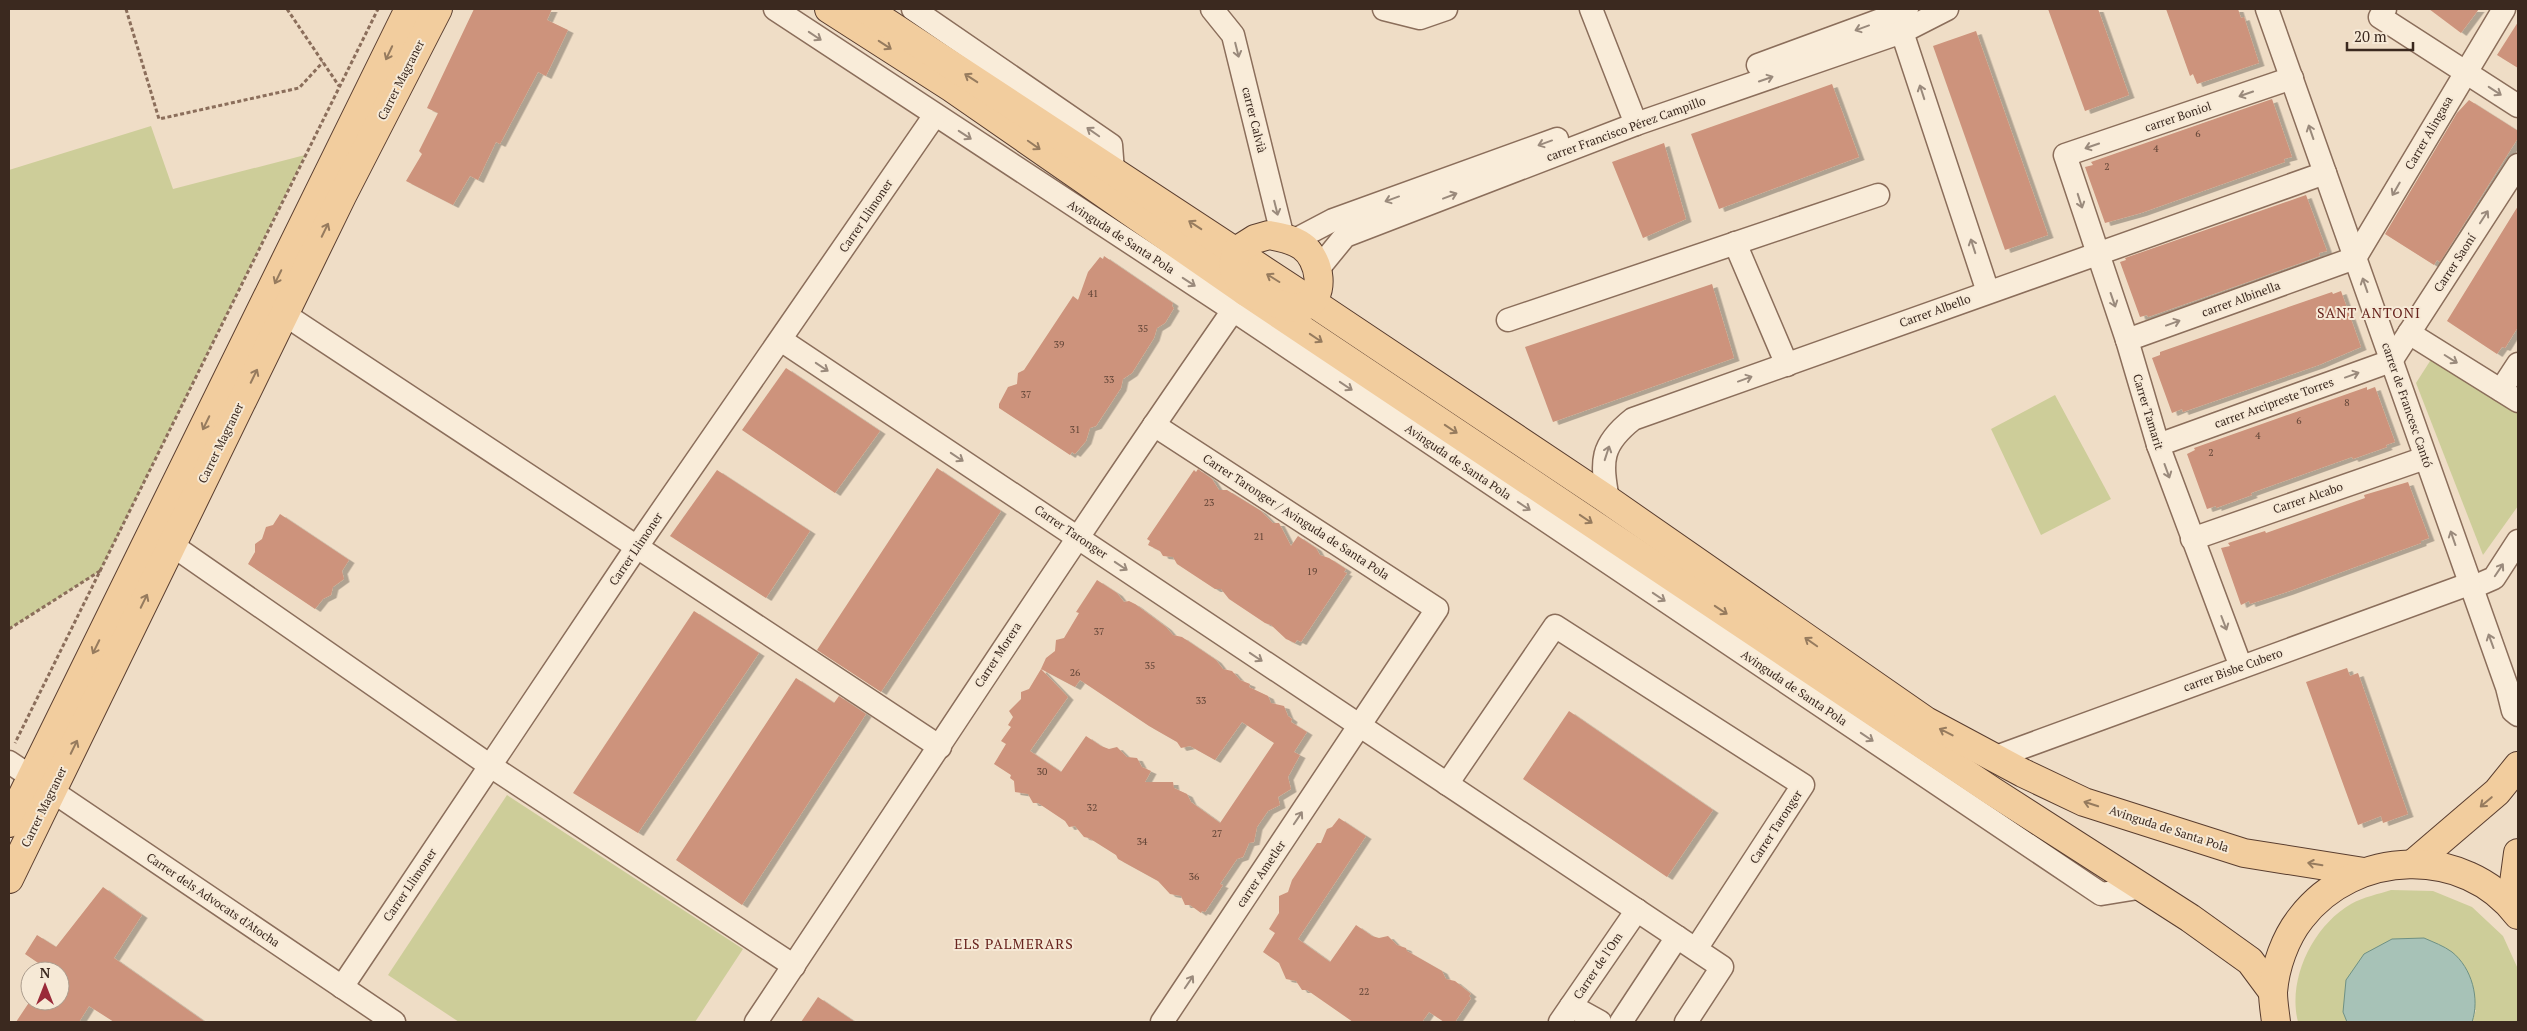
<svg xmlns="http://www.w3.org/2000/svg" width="2527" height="1031" viewBox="0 0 2527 1031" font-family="'PT Serif',serif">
<defs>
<filter id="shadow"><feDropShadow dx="5.5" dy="3" stdDeviation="0" flood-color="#0004"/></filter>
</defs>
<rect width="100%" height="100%" fill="#efddc6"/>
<g fill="#cdcd99">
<path d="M151 126 173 189 305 155 100 571 9 629V170Z"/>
<path d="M2432 358 2518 412V506L2483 555 2416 383Z"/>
<path d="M2055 395 2111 499 2041 535 1991 429Z"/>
<path d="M507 795 743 949 695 1022H459L388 975Z"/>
<path d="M2391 890 2433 891 2472 907 2503 936 2518 969V1022H2472L2476 1010 2343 1012 2347 1022H2298C2287 979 2313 926 2351 904 2363 897 2379 894 2391 890Z"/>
</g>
<path fill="#a7c2b7" stroke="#6e9184" d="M2424 938C2433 942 2444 946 2452 952 2472 968 2480 999 2472 1022H2347L2343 1012 2346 980 2364 954 2392 939Z"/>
<g fill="#cd937b" filter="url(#shadow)">
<path d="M474 9H552L547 20 568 30 546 76 538 72 500 144 496 142 478 180 470 176 453 205 406 181 422 154 419 151 438 113 427 108Z"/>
<path d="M2048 9H2098L2129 95 2085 111Z"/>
<path d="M2166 9H2238L2241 18 2244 17 2259 63 2197 84 2193 74 2190 76Z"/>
<path d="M2429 9H2479L2461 33Z"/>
<path d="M2518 22V68L2497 55Z"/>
<path d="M1976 31 2048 235 2005 250 1933 46Z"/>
<path d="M1832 84 1859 157 1719 209 1691 134Z"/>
<path d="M2272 99 2292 157 2284 159 2285 162 2141 213 2105 223 2085 167 2093 165 2091 162Z"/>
<path d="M2469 100 2518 131V138L2440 262 2437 260 2434 265 2385 234 2457 113Z"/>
<path d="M1664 143 1686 219 1643 238 1612 162Z"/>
<path d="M2306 195 2327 251 2319 253 2320 256 2245 283 2148 317 2147 315 2140 317 2120 262 2126 260 2125 258Z"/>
<path d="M2518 206V327L2505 348 2502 347 2497 354 2447 321Z"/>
<path d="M1104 256 1173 303 1172 306 1174 308 1165 323 1157 328 1154 338 1132 373 1123 379 1121 388 1096 426 1090 428 1086 441 1075 454 1072 452 1070 455 999 408V404L1008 387 1017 384 1018 373 1024 370 1073 296 1078 300 1088 272 1100 257 1103 259Z"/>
<path d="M1712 284 1734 358 1553 422 1525 347Z"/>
<path d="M2341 291 2361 347 2319 365 2183 412 2182 409 2172 413 2152 358 2160 355V352L2257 318 2332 292 2333 294Z"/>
<path d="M786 368 880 431 835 493 742 430Z"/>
<path d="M2367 387V390L2375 387 2395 442 2386 445 2387 447 2353 459 2352 457 2251 493 2252 495 2216 508V506L2207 509 2187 454 2195 450 2194 448Z"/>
<path d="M937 468 1001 511 881 692 817 650Z"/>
<path d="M1198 469 1212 479 1219 490H1227L1261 511 1273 523H1279L1291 546 1298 536 1316 548 1320 555 1329 558 1346 569 1344 572 1347 573 1301 642 1297 640 1295 643 1286 639 1271 625 1265 623 1229 599 1221 589H1215L1177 564 1173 557 1163 556 1160 551 1148 545 1150 541 1147 539 1194 470 1196 472Z"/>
<path d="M717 470 810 531 766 598 670 536Z"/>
<path d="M2408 482 2429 538 2421 541V543L2287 592 2250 604 2249 601 2241 605 2221 548 2230 546 2228 543 2265 531 2266 533 2365 498 2364 495Z"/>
<path d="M280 514 349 560 342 571 344 579 333 587 331 595 323 599 315 609 248 564 255 552V544L262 539 266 527 273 525Z"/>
<path d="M1097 580 1117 593 1124 602 1129 601 1135 604 1166 627 1173 635 1182 637 1216 660 1223 669 1232 671 1240 680 1250 684 1249 687 1268 696 1271 703 1284 706 1288 716 1292 719 1291 722 1307 732 1294 752 1300 755 1288 777 1291 789 1278 797 1280 805 1268 811 1257 827 1254 842 1249 843 1243 857 1237 859 1220 884 1223 885 1205 912 1202 911 1201 913 1190 905H1185L1181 896 1170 894 1158 881 1118 859 1116 855 1089 838 1084 837 1075 826 1069 827 1065 821 1038 803H1033L1028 794 1015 792 1014 781 1010 778 1011 775 994 764 1006 744 1001 741 1011 727 1008 725 1013 717 1009 711 1021 699V692L1029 689 1041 669 1068 697 1030 751 1061 772 1086 736 1101 746 1109 749 1117 747 1127 757 1137 758 1142 767 1151 771 1145 782H1173L1174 788 1187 794 1191 802 1220 823 1274 743 1242 722 1215 760 1190 746 1181 748 1177 742 1149 726 1080 680 1075 687 1041 669 1046 658 1055 651 1056 640 1064 638 1079 613 1076 612Z"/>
<path d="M694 611 759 653 638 833 573 793Z"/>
<path d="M2347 668 2350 676 2358 673 2408 814 2383 823 2381 816 2358 825 2306 682Z"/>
<path d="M796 678 834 703 839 696 866 714 742 905 676 860Z"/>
<path d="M1569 711 1713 810 1667 877 1523 779Z"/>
<path d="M1339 818 1366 836 1298 939 1330 962 1356 925 1372 936 1379 938 1388 936 1397 945 1406 948 1407 951 1442 971 1446 979 1455 981 1471 994 1469 996 1471 998 1455 1022H1444L1429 1012 1422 1022H1353L1307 990H1302L1296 981 1286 979 1279 963 1263 952 1275 933 1269 929 1279 913V896L1288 892 1292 880 1317 843H1321L1327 829 1332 827Z"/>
<path d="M103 887 142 915 114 958 205 1022H114L89 1006 79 1022H16L30 1001H60V971H50L25 954 37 935 56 947Z"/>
<path d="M818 997 855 1022H801Z"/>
</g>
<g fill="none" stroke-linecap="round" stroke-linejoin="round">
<g stroke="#8b6e5b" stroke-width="25">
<g id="minor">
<path d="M775 9 1233 310 2101 894 2144 887"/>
<path d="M913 9 1111 145 1113 171"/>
<path d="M1212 9 1233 35 1283 238"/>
<path d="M1384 9 1420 18 1446 9"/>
<path d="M1591 9 1636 124"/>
<path d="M2267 9 2507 687 2513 711 2518 715"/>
<path d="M2385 9 2380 17 2518 106"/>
<path d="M1891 22 1902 32 1988 292"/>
<path d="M1758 65 1886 18 1907 9"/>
<path d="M1293 241 1333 220 1557 139"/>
<path d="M1735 243 1787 365"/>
<path d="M1318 269 1345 236 1636 124 1902 32 1947 9"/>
<path d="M284 314 940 747"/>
<path d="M1508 320 1878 195"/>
<path d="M2409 333 2518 401"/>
<path d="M781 340 1722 967 1686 1022"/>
<path d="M2127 340 2355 258 2504 9"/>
<path d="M2501 390 2518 364"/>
<path d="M1154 425 1437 609 1162 1022"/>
<path d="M2158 445 2391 361 2518 165"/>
<path d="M1608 500C1601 461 1600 445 1633 419L2325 173"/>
<path d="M2192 539 2425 458"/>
<path d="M172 545 489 765 794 966"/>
<path d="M2471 588 2494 578 2518 541"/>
<path d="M2241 667 2158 445 2127 340 2065 155 2292 78"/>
<path d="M1996 757 2469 584"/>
<path d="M9 762 394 1022"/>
<path d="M1447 784 1555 626 1803 785 1696 949"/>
<path d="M342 987 636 548 935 115"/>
<path d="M1571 1006 1600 1022"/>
<path d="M756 1022C917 781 1075 537 1241 299"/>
<path d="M1560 1022 1637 910"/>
<path d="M1621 1022 1677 937"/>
</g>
</g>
<g stroke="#593d2f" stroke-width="30">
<g id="major">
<path d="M829 9 952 88 1246 292 1992 791 2190 918 2250 961 2273 992"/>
<path d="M866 9 1312 302 1608 500 1926 721 2023 773 2084 802 2244 853 2364 872"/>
<path d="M1269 235C1280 237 1292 239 1302 246 1320 258 1328 299 1302 307 1289 311 1259 296 1246 292L1233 267 1236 251 1255 239Z"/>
<path d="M9 823 409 9"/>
<path d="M2414 863 2497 792 2518 766"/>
<path d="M9 879 342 196 438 9"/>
<path d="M2511 905 2518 853"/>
<path d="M2276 1022C2275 1013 2273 1002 2273 992 2275 967 2285 938 2301 918 2354 849 2465 845 2518 915"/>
</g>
</g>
<g stroke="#8b6e5b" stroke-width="3" stroke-dasharray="4 2.5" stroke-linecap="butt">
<path d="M126 9 159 119 299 88 323 62"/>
<path d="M287 9 339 86"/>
<path d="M100 571 378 9"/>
<path d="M9 629 100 571 15 743"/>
</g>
<use href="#minor" stroke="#f9ecd9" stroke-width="22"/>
<use href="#major" stroke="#f2cd9e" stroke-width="28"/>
</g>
<defs><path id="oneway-shaft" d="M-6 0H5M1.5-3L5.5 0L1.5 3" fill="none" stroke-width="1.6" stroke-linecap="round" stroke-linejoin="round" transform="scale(1.25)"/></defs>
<g stroke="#9a8a7c">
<use href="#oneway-shaft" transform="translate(1862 28) rotate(160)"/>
<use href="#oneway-shaft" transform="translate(815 36) rotate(34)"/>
<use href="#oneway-shaft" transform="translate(1237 50) rotate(76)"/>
<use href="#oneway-shaft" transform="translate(1766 79) rotate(-19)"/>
<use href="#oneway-shaft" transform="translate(2495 91) rotate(33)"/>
<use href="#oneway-shaft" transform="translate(1922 92) rotate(-108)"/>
<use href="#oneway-shaft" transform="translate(2246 94) rotate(161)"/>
<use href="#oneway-shaft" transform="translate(1093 132) rotate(-145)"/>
<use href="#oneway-shaft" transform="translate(2311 132) rotate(-109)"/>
<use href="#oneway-shaft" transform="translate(965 135) rotate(33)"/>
<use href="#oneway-shaft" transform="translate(1545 143) rotate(160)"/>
<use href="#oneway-shaft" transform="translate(2092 146) rotate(161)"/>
<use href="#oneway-shaft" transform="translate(2396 189) rotate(120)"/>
<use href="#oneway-shaft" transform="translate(1450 196) rotate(-21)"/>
<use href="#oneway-shaft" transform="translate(1392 199) rotate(160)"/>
<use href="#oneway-shaft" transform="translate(2080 201) rotate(72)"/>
<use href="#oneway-shaft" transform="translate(1276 208) rotate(76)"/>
<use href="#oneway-shaft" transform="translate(2484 217) rotate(-57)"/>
<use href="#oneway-shaft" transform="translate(1973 246) rotate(-108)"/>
<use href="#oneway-shaft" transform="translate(1189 282) rotate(33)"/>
<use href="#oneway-shaft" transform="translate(2365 285) rotate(-109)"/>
<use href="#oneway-shaft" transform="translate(2113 300) rotate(71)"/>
<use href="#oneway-shaft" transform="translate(2173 323) rotate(-20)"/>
<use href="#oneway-shaft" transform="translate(2451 359) rotate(32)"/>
<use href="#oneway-shaft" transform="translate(822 367) rotate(34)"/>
<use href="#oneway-shaft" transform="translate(2352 375) rotate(-20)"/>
<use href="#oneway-shaft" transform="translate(1745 379) rotate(-20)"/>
<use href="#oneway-shaft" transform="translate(1346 386) rotate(34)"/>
<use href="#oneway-shaft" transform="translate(1607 453) rotate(-72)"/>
<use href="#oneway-shaft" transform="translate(957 457) rotate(34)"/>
<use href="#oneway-shaft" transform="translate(2167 471) rotate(70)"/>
<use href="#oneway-shaft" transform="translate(1524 506) rotate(34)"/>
<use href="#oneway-shaft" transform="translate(2453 538) rotate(-109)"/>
<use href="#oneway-shaft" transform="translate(1121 566) rotate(34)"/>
<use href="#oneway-shaft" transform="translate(2499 570) rotate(-56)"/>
<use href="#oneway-shaft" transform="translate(1659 597) rotate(34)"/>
<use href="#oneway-shaft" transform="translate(2224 623) rotate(69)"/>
<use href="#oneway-shaft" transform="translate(2491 641) rotate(-110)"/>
<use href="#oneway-shaft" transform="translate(1256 657) rotate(34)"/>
<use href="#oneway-shaft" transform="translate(1867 737) rotate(34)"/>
<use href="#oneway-shaft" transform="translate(1298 818) rotate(-56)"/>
<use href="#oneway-shaft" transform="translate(1189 982) rotate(-56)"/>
</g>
<g stroke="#967b5e">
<use href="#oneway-shaft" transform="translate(885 45) rotate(33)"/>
<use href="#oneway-shaft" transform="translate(389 53) rotate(115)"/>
<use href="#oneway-shaft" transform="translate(971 78) rotate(-147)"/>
<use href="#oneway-shaft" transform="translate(1034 145) rotate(35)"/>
<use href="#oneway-shaft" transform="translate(1195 225) rotate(-147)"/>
<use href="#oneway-shaft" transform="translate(325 230) rotate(-64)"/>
<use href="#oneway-shaft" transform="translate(278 277) rotate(116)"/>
<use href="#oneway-shaft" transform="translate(1273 278) rotate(-148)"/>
<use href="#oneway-shaft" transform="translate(1316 338) rotate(34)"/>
<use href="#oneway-shaft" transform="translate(254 376) rotate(-64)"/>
<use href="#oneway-shaft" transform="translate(206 423) rotate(116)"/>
<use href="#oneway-shaft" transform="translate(1451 429) rotate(34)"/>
<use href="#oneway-shaft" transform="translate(1586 519) rotate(34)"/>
<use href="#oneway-shaft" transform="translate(144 601) rotate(-64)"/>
<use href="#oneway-shaft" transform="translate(1721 610) rotate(34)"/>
<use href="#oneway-shaft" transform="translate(1811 642) rotate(-145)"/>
<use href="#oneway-shaft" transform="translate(96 647) rotate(116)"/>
<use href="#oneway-shaft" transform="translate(1946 732) rotate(-153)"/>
<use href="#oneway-shaft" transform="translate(74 747) rotate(-64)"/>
<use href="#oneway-shaft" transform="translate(2486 802) rotate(140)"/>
<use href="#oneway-shaft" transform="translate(2091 804) rotate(-162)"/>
<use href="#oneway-shaft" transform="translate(2315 864) rotate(-171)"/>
</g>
<g text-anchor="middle" stroke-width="4" stroke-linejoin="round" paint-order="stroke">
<g font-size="10" fill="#604436">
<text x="2198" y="137">6</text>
<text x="2156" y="152">4</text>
<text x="2107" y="170">2</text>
<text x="1093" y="297">41</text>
<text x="1143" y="332">35</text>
<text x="1059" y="348">39</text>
<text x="1109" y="383">33</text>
<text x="1026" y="398">37</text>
<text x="2347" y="406">8</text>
<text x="2299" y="424">6</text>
<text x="1075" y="433">31</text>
<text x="2258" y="439">4</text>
<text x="2211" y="456">2</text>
<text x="1209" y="506">23</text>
<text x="1259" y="540">21</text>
<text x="1312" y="575">19</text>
<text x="1099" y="635">37</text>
<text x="1150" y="669">35</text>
<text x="1075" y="676">26</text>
<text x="1201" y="704">33</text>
<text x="1042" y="775">30</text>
<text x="1092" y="811">32</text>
<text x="1217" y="837">27</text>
<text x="1142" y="845">34</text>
<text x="1194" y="880">36</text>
<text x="1364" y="995">22</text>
</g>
<g font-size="12" fill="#3b291f" stroke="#f6e9d6">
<text transform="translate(401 80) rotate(-63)" y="4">Carrer Magraner</text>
<text transform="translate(2178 117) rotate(-19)" y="4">carrer Boniol</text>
<text transform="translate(1254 120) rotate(76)" y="4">carrer Calvià</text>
<text transform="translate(1626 129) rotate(-20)" y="4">carrer Francisco Pérez Campillo</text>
<text transform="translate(2429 133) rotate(-60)" y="4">Carrer Alingasa</text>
<text transform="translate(866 216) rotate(-56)" y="4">Carrer Llimoner</text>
<text transform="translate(1121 237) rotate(33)" y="4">Avinguda de Santa Pola</text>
<text transform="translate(2455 263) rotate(-57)" y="4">Carrer Saoní</text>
<text transform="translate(2241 299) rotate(-20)" y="4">carrer Albinella</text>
<text transform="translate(1935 311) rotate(-20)" y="4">Carrer Albello</text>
<text transform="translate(2274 403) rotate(-20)" y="4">carrer Arcipreste Torres</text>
<text transform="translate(2407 405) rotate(71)" y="4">carrer de Francesc Cantó</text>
<text transform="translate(2148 412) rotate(73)" y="4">Carrer Tamarit</text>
<text transform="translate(221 443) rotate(-64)" y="4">Carrer Magraner</text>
<text transform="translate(1458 462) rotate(34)" y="4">Avinguda de Santa Pola</text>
<text transform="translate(2308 498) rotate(-19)" y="4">Carrer Alcabo</text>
<text transform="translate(1296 517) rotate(33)" y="4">Carrer Taronger / Avinguda de Santa Pola</text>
<text transform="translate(1071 532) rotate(34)" y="4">Carrer Taronger</text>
<text transform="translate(636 549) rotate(-56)" y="4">Carrer Llimoner</text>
<text transform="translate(998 655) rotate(-57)" y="4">Carrer Morera</text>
<text transform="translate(2233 670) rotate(-20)" y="4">carrer Bisbe Cubero</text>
<text transform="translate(1794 688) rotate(34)" y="4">Avinguda de Santa Pola</text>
<text transform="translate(44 807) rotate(-64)" y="4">Carrer Magraner</text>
<text transform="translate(1776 827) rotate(-57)" y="4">Carrer Taronger</text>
<text transform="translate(2169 829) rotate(18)" y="4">Avinguda de Santa Pola</text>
<text transform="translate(1261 874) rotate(-56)" y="4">carrer Ametler</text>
<text transform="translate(410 885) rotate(-56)" y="4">Carrer Llimoner</text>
<text transform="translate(213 900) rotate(34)" y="4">Carrer dels Advocats d'Atocha</text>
<text transform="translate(1598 966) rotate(-56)" y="4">Carrer de l'Om</text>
</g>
<g font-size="14" letter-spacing="1" fill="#68241e" stroke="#f6e9d6">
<text x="2369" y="318">SANT ANTONI</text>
<text x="1014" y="949">ELS PALMERARS</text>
</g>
</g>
<rect width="2527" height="1031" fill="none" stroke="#3b291f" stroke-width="20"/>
<g transform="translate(45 986)"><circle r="24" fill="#f6e9d6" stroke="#ab9c8d"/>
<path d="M0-4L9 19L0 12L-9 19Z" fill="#9a2a39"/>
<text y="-8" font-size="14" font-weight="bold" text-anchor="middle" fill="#3b291f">N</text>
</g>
<path d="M2347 42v8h66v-8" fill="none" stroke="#3b291f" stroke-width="2.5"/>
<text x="2354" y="42" font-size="15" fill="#3b291f" stroke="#f6e9d6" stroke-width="4" paint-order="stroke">20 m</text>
</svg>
